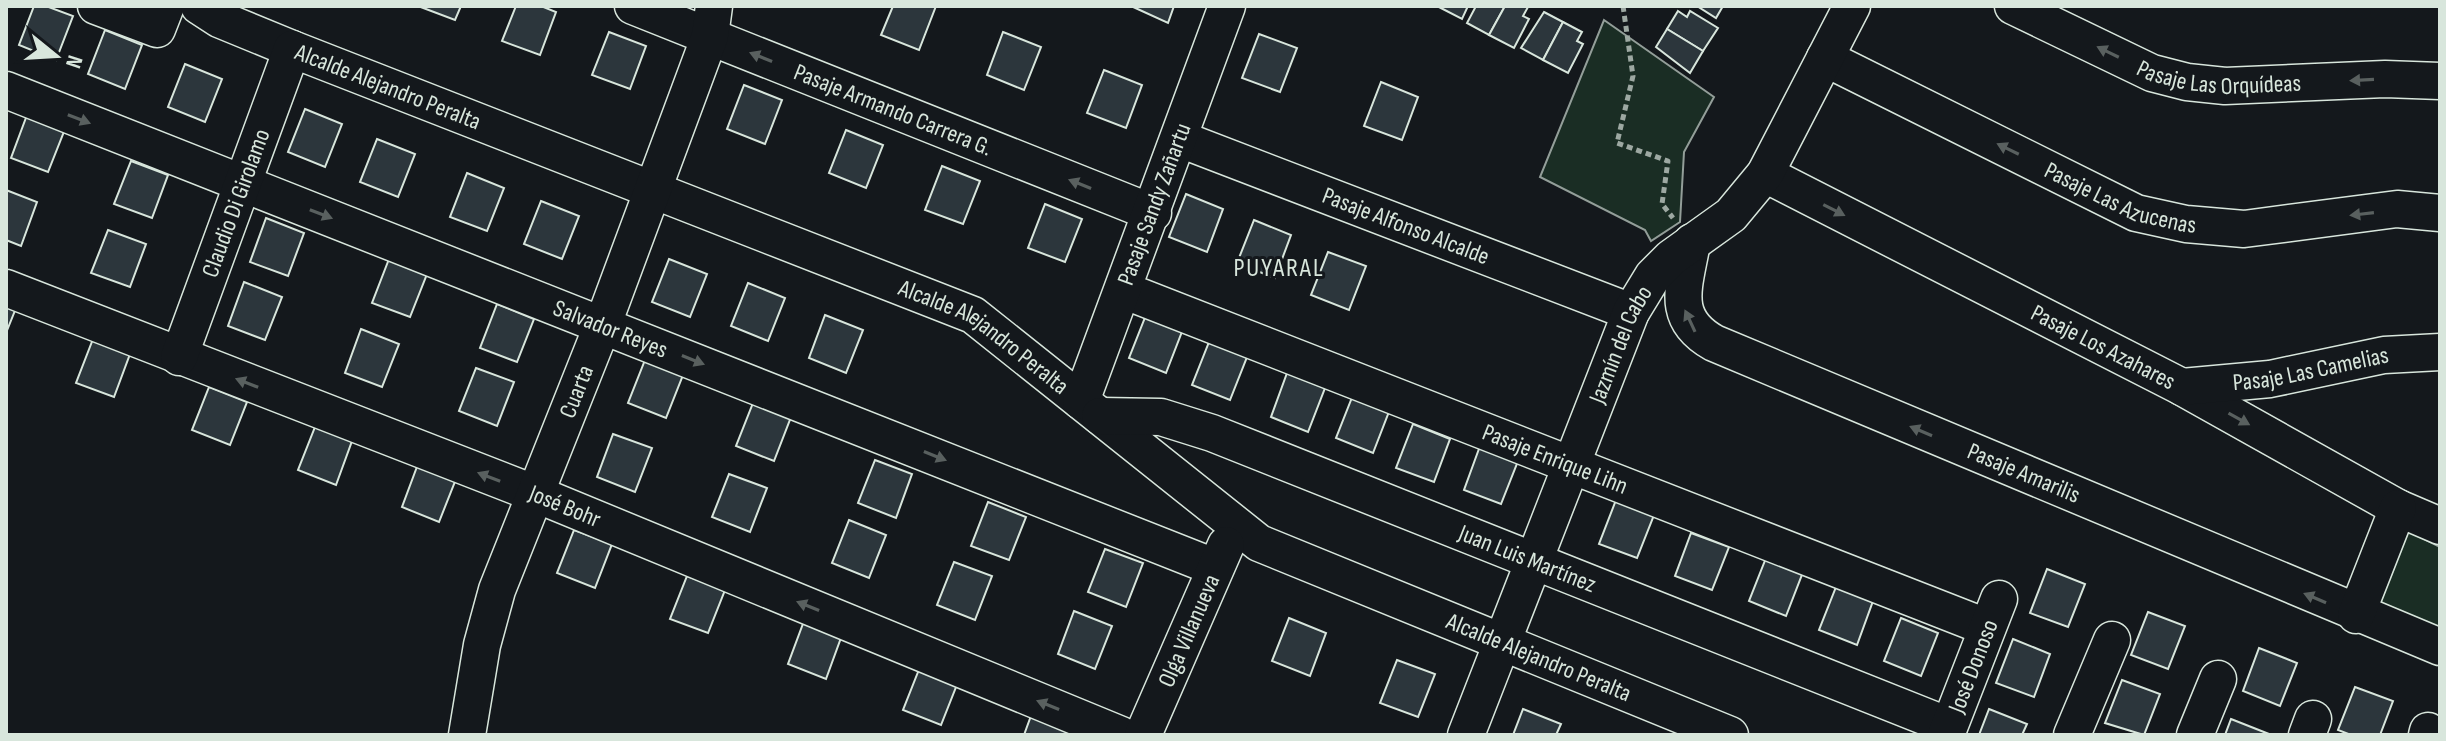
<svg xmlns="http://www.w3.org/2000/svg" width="2446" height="741" viewBox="0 0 2446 741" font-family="'Sofia Sans Condensed',sans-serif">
<rect width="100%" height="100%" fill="#14181c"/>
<g fill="#1a2d24" stroke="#939e99" stroke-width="2">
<path d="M1604 20 1714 97 1684 152 1680 222 1651 241 1645 230 1540 177Z"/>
<path d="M2403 528 2440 547V633L2374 609Z"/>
</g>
<g fill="#2c363c" stroke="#d8e6dc" stroke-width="2">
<path d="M34 6H46L73 16 56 60 19 45Z"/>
<path d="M418 6H461L455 20Z"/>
<path d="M516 6H541L556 12 540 55 502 41Z"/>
<path d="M893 6H936L919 50 881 35Z"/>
<path d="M1131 6H1174L1168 23Z"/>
<path d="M1437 6H1468L1462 19Z"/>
<path d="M1476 6H1505L1489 35 1467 23Z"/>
<path d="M1505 6 1528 7 1523 16 1529 19 1514 48 1489 35Z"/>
<path d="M1697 6H1723L1716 18Z"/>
<path d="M1678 11 1687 17 1690 11 1718 28 1703 51 1667 29Z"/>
<path d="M1544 12 1563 22 1543 60 1521 48Z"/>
<path d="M1563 22 1582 32 1577 41 1583 44 1568 73 1543 60Z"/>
<path d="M1667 29 1703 51 1690 73 1656 47Z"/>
<path d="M105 30 142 45 125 89 88 74Z"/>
<path d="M609 32 646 46 630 89 592 75Z"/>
<path d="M1003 32 1041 47 1024 90 987 75Z"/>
<path d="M1259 34 1297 48 1280 92 1242 78Z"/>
<path d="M185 64 222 79 205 122 168 107Z"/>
<path d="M1104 70 1142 85 1126 128 1087 113Z"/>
<path d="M1381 82 1418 97 1402 140 1364 126Z"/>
<path d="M744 85 782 100 765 144 727 129Z"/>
<path d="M305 109 342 124 325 167 288 152Z"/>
<path d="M27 115 65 129 48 172 11 158Z"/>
<path d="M846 130 883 145 866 188 829 173Z"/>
<path d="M377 139 415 154 398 197 360 182Z"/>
<path d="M131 161 168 175 152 218 114 204Z"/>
<path d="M942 166 980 181 963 224 925 210Z"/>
<path d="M467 173 504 188 487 231 450 217Z"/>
<path d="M6 190 37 202 21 246 6 240Z"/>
<path d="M1186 194 1223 209 1207 252 1169 237Z"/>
<path d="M541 201 579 216 562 259 524 244Z"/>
<path d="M1045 204 1082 219 1065 262 1028 248Z"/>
<path d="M266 218 304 233 288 276 250 262Z"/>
<path d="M1254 220 1291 235 1275 278 1237 263Z"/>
<path d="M108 230 146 244 130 287 91 273Z"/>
<path d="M1328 252 1366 266 1349 310 1311 295Z"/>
<path d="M389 259 427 274 410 317 372 303Z"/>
<path d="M669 259 707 274 690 317 652 302Z"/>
<path d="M244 282 282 297 265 340 228 326Z"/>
<path d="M748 283 785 298 768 341 731 326Z"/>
<path d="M6 304 16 308 6 333Z"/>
<path d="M497 304 534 319 517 362 480 348Z"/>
<path d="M825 315 863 330 846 373 809 358Z"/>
<path d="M1146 315 1183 329 1166 373 1129 358Z"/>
<path d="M361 329 399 344 382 387 345 373Z"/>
<path d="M93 339 130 354 114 397 76 383Z"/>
<path d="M1209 342 1247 357 1230 400 1192 385Z"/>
<path d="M645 360 683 375 666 418 628 403Z"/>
<path d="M476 368 514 382 497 426 459 411Z"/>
<path d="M1287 373 1325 388 1308 432 1271 417Z"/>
<path d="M209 387 247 402 230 445 192 430Z"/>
<path d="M1353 395 1390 409 1373 453 1336 438Z"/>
<path d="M753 403 791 417 774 461 736 446Z"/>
<path d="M1413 424 1450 439 1434 482 1396 468Z"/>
<path d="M315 427 352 441 336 485 298 470Z"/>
<path d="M613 434 652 448 635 492 597 477Z"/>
<path d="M1480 446 1518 461 1501 504 1464 490Z"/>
<path d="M875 460 912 474 896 518 858 503Z"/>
<path d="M418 464 456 479 439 522 402 507Z"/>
<path d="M729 474 767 488 750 532 712 517Z"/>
<path d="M1616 500 1654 515 1637 558 1599 544Z"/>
<path d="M988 502 1026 517 1009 560 971 546Z"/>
<path d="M849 520 886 535 869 578 832 563Z"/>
<path d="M574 530 612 544 595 588 557 573Z"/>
<path d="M1691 533 1729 547 1712 590 1675 576Z"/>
<path d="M1105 549 1143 563 1126 607 1088 592Z"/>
<path d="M1766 558 1803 572 1786 616 1749 601Z"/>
<path d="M954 562 992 576 975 620 937 605Z"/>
<path d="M2047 569 2085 584 2068 627 2030 613Z"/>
<path d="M687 576 725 590 708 633 670 619Z"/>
<path d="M1836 587 1873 601 1857 645 1819 630Z"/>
<path d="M1074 611 1112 626 1095 669 1058 654Z"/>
<path d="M2148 612 2185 626 2168 669 2131 655Z"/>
<path d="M1289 618 1326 633 1310 676 1272 661Z"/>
<path d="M1901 618 1938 633 1921 676 1884 661Z"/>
<path d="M804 621 842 635 826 679 788 664Z"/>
<path d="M2013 639 2050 654 2034 697 1996 683Z"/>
<path d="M2259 648 2297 663 2280 706 2243 691Z"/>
<path d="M1397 660 1435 674 1418 717 1380 703Z"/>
<path d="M920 667 958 682 941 725 903 710Z"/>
<path d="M2122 680 2160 694 2144 735 2105 723Z"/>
<path d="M2355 687 2393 701 2380 735H2351L2338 730Z"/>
<path d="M1523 709 1561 724 1556 735H1513Z"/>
<path d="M1989 709 2027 724 2022 735H1979Z"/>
<path d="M1032 713 1070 728 1067 735H1024Z"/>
<path d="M2231 719 2269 734V735H2225Z"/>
</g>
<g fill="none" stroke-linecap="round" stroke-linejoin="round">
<g stroke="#d8e6dc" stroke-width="39">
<g id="minor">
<path d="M96 6 157 29 166 6"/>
<path id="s1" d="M199 6 219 19 292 49 973 315 1259 543 1730 735"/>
<path id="s2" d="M633 6 1153 213"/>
<path id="s3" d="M2013 6 2152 73 2187 82 2225 86 2385 79 2440 81"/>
<path id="s4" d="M1825 58 2136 213 2186 224 2244 229 2397 209 2440 213"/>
<path id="s5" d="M6 90 1214 567"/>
<path id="s6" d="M1180 139 1631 312"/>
<path id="s7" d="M1765 174 2182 387 2398 508 2440 526"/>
<path id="s8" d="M1692 242C1685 285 1669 318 1714 343L2440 647"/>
<path id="s9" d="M6 288 536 494 1121 735"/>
<path id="s10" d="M1123 290 1986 627"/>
<path id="s11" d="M179 357 292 49"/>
<path id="s12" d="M2182 387 2270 379 2384 355 2440 352"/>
<path id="s13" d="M1081 401 1227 6"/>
<path id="s14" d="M1100 416 1161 417 1212 433 1949 726"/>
<path d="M2356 615 2398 508"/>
<path id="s15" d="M467 735 482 645 497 590 603 324 710 36 714 6"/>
<path id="s16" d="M1143 735 1226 545"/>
<path id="s17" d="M1466 735 1631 312 1653 276 1671 258 1731 215 1765 174 1852 6"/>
<path id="s18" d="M1946 735 1999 599"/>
<path d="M2072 735 2112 640"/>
<path d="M2195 735 2218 679"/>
<path d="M2307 735 2313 719"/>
<path d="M2427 735 2428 731"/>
</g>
</g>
<path stroke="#9da8a2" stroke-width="5" stroke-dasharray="6 4" stroke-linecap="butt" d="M1623 6 1633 76 1617 143 1668 161 1662 204 1673 218"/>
<use href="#minor" stroke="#14181c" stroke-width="36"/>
</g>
<defs><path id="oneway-solid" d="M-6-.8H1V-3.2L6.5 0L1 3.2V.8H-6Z" transform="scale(2)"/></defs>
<g fill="#59605f">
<use href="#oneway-solid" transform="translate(2108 52) rotate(-154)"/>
<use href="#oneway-solid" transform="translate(761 57) rotate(-158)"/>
<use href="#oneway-solid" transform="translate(2362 80) rotate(177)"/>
<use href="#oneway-solid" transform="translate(79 119) rotate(21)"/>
<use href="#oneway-solid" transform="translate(2008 149) rotate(-154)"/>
<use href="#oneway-solid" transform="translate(1080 184) rotate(-158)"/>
<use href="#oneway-solid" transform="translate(1834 210) rotate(27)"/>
<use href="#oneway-solid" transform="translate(321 214) rotate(21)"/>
<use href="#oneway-solid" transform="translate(2362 214) rotate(173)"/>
<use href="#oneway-solid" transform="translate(1690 321) rotate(-115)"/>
<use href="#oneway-solid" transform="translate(693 360) rotate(22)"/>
<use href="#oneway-solid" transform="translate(247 383) rotate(-159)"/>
<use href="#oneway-solid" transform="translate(2239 419) rotate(29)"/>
<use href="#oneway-solid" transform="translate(1921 431) rotate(-157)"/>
<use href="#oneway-solid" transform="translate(935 456) rotate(22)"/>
<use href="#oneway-solid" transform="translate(489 477) rotate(-159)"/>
<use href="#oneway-solid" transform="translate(2315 598) rotate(-157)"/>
<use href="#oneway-solid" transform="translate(808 606) rotate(-158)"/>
<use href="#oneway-solid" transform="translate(1048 705) rotate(-158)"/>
</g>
<g text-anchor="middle" stroke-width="6" stroke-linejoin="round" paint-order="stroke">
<g font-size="24" fill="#d8e6dc" stroke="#14181c">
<text dy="8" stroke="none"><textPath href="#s3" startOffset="222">Pasaje Las Orquídeas</textPath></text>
<text dy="8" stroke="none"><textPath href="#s1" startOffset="206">Alcalde Alejandro Peralta</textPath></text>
<text dy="8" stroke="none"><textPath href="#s2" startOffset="280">Pasaje Armando Carrera G.</textPath></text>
<text dy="8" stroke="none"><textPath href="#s4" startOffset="328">Pasaje Las Azucenas</textPath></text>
<text dy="8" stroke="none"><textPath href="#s11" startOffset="164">Claudio Di Girolamo</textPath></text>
<text dy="8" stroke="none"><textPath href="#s13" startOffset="210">Pasaje Sandy Zañartu</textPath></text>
<text dy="8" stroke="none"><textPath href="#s6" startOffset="242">Pasaje Alfonso Alcalde</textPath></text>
<text dy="8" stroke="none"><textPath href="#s5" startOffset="650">Salvador Reyes</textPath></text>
<text dy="8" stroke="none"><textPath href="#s1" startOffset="854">Alcalde Alejandro Peralta</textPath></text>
<text dy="8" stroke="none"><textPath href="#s17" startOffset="420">Jazmín del Cabo</textPath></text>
<text dy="8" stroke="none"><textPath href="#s7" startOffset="380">Pasaje Los Azahares</textPath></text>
<text dy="8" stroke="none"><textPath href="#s12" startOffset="130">Pasaje Las Camelias</textPath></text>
<text dy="8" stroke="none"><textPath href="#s15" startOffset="362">Cuarta</textPath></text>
<text dy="8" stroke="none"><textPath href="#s10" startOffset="464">Pasaje Enrique Lihn</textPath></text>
<text dy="8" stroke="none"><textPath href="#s8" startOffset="450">Pasaje Amarilis</textPath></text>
<text dy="8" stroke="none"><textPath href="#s9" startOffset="600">José Bohr</textPath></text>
<text dy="8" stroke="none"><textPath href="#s14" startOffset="454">Juan Luis Martínez</textPath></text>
<text dy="8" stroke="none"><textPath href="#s16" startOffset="114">Olga Villanueva</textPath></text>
<text dy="8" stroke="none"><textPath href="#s1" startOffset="1502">Alcalde Alejandro Peralta</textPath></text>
<text dy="8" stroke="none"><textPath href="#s18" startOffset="74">José Donoso</textPath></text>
</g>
<g font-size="26" letter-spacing="2" fill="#d8e6dc" stroke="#14181c">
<text x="1279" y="276">PUYARAL</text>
</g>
</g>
<rect width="2446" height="741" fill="none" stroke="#d8e6dc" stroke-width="16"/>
<g transform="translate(56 56) rotate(108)" stroke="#14181c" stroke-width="6" paint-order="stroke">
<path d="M0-6L14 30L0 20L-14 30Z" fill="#d8e6dc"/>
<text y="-12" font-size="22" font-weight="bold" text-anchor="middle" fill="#d8e6dc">N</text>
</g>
</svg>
